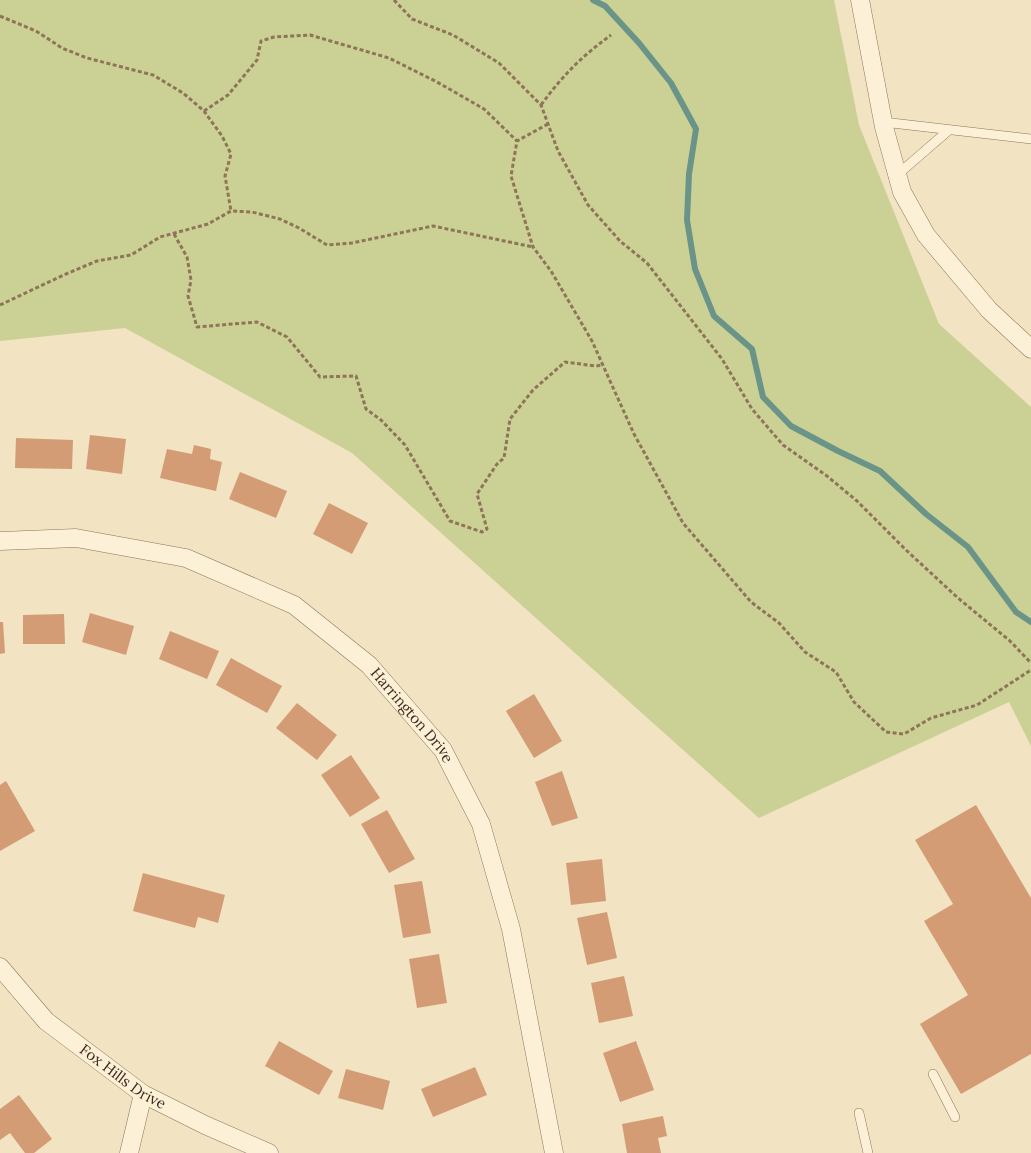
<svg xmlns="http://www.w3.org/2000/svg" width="1031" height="1153" viewBox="0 0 1031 1153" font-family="Lora,serif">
<rect width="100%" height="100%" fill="#f2e3c3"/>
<path fill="#cbd195" d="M0 0H834L859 125 939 324 1031 407V746L1009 702 759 818 352 453 125 328 0 341Z"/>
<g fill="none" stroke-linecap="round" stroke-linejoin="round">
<path stroke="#6b9489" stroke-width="6" d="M593 0 605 6 639 43 671 83 696 129 689 174 687 220 695 269 714 316 752 349 763 397 791 426 838 451 880 471 926 514 968 547 1016 612 1031 622"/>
</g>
<g fill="#d39c75">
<path d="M90 435 126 439 122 474 86 469Z"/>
<path d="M16 438 73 440 72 469 15 468Z"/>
<path d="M194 445 211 449 210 459 222 462 216 491 160 478 167 449 192 454Z"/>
<path d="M240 472 287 491 276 518 229 499Z"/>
<path d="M329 503 368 523 352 554 313 534Z"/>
<path d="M90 613 134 626 126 655 82 642Z"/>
<path d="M64 614 65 644H23V615Z"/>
<path d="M0 622H3L5 653 0 654Z"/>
<path d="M170 631 219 651 207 679 159 659Z"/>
<path d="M231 658 282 686 267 713 216 685Z"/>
<path d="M534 694 562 741 534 758 506 711Z"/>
<path d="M297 703 337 735 317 760 276 728Z"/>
<path d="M351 755 380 798 350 817 321 775Z"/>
<path d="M562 771 578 818 552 826 535 782Z"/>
<path d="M6 781 35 831 0 851V785Z"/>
<path d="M976 805 1031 898V1054L961 1094 920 1024 968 995 924 921 953 904 915 840Z"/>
<path d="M387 810 415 859 389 873 361 824Z"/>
<path d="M602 859 606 901 571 905 566 863Z"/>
<path d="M143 873 225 895 218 923 198 917 195 928 133 911Z"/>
<path d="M422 881 431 933 403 938 394 885Z"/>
<path d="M607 912 617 958 587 965 577 918Z"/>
<path d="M439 954 447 1003 417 1008 409 959Z"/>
<path d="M624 976 633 1016 599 1023 591 983Z"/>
<path d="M279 1041 333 1071 319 1095 265 1066Z"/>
<path d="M636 1041 654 1090 620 1102 603 1053Z"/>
<path d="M475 1067 487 1095 433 1117 421 1089Z"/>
<path d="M346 1069 390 1081 383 1110 338 1098Z"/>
<path d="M19 1095 52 1139 34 1153H25L10 1133 0 1140V1109Z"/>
<path d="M663 1116 667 1136 658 1138 661 1153H627L622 1124Z"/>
</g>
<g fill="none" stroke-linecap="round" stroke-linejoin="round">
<g stroke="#8e7458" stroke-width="10">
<g id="service">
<path d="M883 122 1031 139"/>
<path d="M897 175 949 130"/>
<path d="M933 1074 955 1117"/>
<path d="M859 1113 868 1153"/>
</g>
</g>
<g stroke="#8e7458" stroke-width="19">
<g id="minor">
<path d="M860 0 884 127 902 192 926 235 989 310 1031 349"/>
<path id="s1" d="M0 541 76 538 186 558 294 605 369 665 443 750 481 824 511 929 554 1153"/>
<path id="s2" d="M0 967 46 1021 143 1094 205 1125 269 1153"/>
<path d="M129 1153 143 1094"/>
</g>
</g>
<g stroke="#8e7458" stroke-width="3" stroke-dasharray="4 2.5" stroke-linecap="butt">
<path d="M394 0 412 19 453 35 499 63 541 105 558 151 588 205 620 241 647 263 722 359 752 409 783 445 827 476 857 501 906 550 958 598 1010 641 1031 663"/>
<path d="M0 16 36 31 62 48 87 58 153 75 183 93 204 111 222 136 231 154 225 176 231 211"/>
<path d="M541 105C563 75 581 57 611 35"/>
<path d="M204 111 228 95 257 60 261 41 274 37 310 35 389 58 437 82 484 109 517 141"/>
<path d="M548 124 517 141 511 176 533 247 551 271 592 341 634 434 683 523 751 602 779 623 805 652 836 672 854 702 886 732 904 734 931 718 977 705 1031 670"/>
<path d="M174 234 187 257 191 280 188 296 197 327 257 322 287 337 320 377 356 376 366 409 381 420 405 445 450 521 482 532 487 529 477 494 497 464 504 458 510 419 533 390 565 362 596 366 602 365"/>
<path d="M0 305 66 274 97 261 131 255 160 237 208 224 231 211 252 212 280 219 299 228 327 245 352 243 433 226 533 247"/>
</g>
<use href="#service" stroke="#fcf0d7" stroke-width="9"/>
<use href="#minor" stroke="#fcf0d7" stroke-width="18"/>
</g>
<g text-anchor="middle" stroke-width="4" stroke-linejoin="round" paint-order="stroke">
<g font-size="15" fill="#3c2c1d" stroke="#f8edd3">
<text dy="5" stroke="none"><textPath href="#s1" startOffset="468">Harrington Drive</textPath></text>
<text dy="5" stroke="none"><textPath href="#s2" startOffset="166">Fox Hills Drive</textPath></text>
</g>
</g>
</svg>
